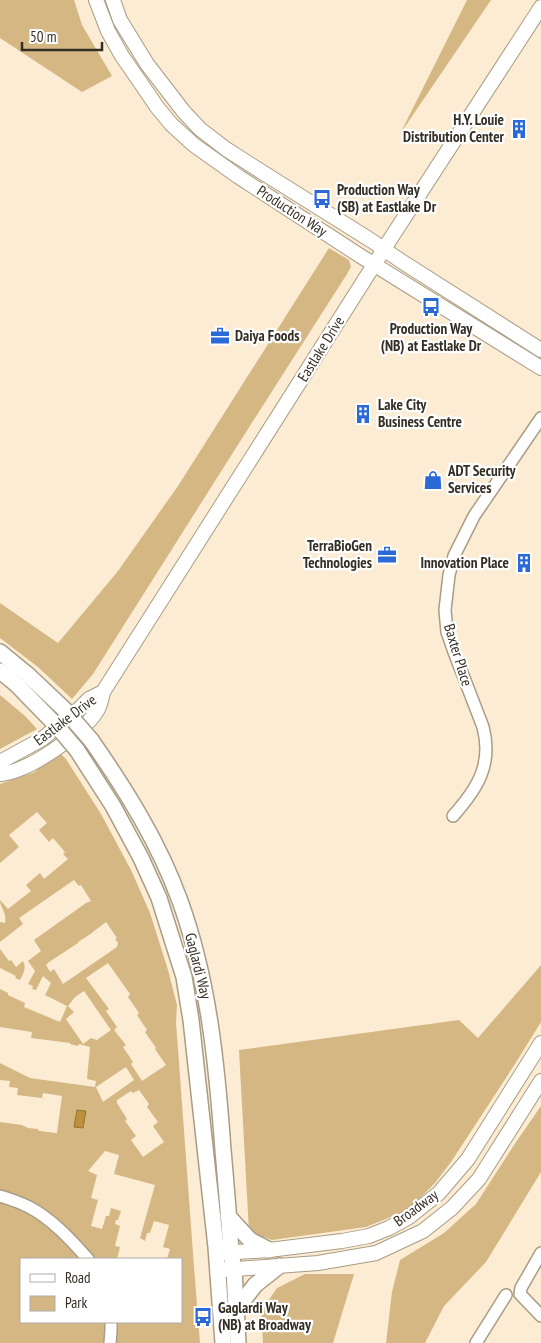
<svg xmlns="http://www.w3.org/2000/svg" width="541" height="1343" viewBox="0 0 541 1343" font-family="'PT Sans Narrow',sans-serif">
<rect width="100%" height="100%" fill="#fbecd3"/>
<g fill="#d5b784" fill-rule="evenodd">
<path d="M0 0H74L82 25 112 76 82 92 0 38Z"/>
<path d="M467 0H491L400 134Z"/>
<path d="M329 248 349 260 351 267 347 274 253 421 93 674 72 699 38 667 0 638V603L58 643 118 571 178 486Z"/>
<path d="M0 695 25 716 37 729 0 749Z"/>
<path d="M60 753 66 759 101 814 131 870 150 913 168 970 177 1005 176 1022 194 1267 200 1343H0V1122L22 1125 28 1128 38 1129 39 1131 57 1133 62 1096 43 1093 42 1098 17 1095 18 1088 9 1087 10 1081 0 1080V1063L30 1078 95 1087 96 1081 87 1079 90 1047 79 1044 78 1046 70 1044V1043L31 1038 32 1032 0 1027V989L8 993V995L25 1003 24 1007 60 1022 67 1006 45 995 51 983 43 976 36 990 32 989 33 986 28 984 35 971 28 961 41 951 34 940 86 903 91 901 81 885 79 886 74 880 19 918 23 924 0 942V922L5 923C7 910 0 909 0 900L8 909 31 891 26 885 40 873 44 879 68 859 63 854 65 852 53 838 49 842 39 830 47 823 37 812 9 835 19 847 0 863V784L35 772 42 765ZM106 922 117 938 115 939 118 943 117 947 63 984 54 969 50 972 46 965 49 962 78 943V942L92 933 94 931ZM108 963 130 994 128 997 139 1013 137 1015 147 1030 145 1032 156 1048 155 1049 166 1065 142 1081 131 1064 133 1062 123 1047 126 1045 114 1030 117 1027 106 1011 109 1009 86 978ZM84 991 111 1030 97 1040 91 1038 83 1044 66 1019 74 1012 68 1006 75 997ZM126 1067 134 1080 103 1102 96 1087ZM139 1090 149 1104 147 1107 158 1122 153 1126 164 1142 143 1157 131 1140 136 1136 125 1121 127 1119 117 1103V1100L131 1091 133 1093ZM105 1151 119 1155 114 1174 155 1185 140 1238 145 1241 147 1233H150L154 1221 169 1225 163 1247 170 1249 167 1259H181V1322H21V1259H117L120 1247 115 1246 120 1226 115 1224 116 1220H118L121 1211 111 1208 109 1216H106L102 1229 91 1226 98 1200 91 1198 97 1175 88 1171Z"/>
<path d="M0 949 9 961 11 960 16 967 23 961C27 968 23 974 20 980L15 978 16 976 0 968Z"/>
<path d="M541 965V1022L515 1064 451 1162 435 1183 408 1210 366 1227 272 1240 249 1232 239 1050 459 1020 478 1038Z"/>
<path d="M541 1106V1172L486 1262 444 1306 425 1343H386L392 1292 400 1260 444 1233 476 1204 516 1142Z"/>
<path d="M305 1274H354L333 1343H263L261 1311 277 1288Z"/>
</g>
<path fill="#bd9039" stroke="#947333" d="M77 1110 86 1111 83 1128 74 1127Z"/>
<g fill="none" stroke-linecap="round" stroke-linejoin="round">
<g stroke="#aa9c85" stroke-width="14">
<g id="minor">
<path d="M453 816C477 789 493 765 483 727L454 652 447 632 445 610 449 575 454 556 474 516 541 418"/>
<path d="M0 1196C10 1199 21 1203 29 1207 52 1219 71 1240 88 1259"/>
<path d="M541 1253 521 1288 520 1294 541 1316"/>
<path d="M110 1343 111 1331V1322"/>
<path d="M476 1343 506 1295"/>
</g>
</g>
<g stroke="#aa9c85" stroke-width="16">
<g id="tertiary">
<path d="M96 0 108 31 122 56 140 82 157 107 171 124 194 145 239 177 362 257 541 368"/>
<path d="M113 0 120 20 147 64 184 112 200 129 226 149 262 172 372 241 401 261 541 350"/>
<path d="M0 762 42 739 77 711 89 699 103 692"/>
<path d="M0 774H2C7 773 12 772 17 770 40 762 89 729 99 707 101 702 102 697 103 692L391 238 541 7"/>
<path d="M220 1253 269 1250 342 1241 369 1236 389 1228 409 1217 439 1193 468 1159 541 1043"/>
<path d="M223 1270 318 1263 376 1253 423 1231 452 1208 479 1179 541 1081"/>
</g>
</g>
<g stroke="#aa9c85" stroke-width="18">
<g id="secondary">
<path d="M0 652 28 675"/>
<path d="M0 671 16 684"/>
<path d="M91 740C126 790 159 843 180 901 209 981 217 1066 223 1150 226 1184 229 1218 231 1252L234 1270 238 1343"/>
<path d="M77 750 113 806 141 858 159 898 184 977 191 1020 216 1247 223 1343"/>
<path d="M228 1216 250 1240 269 1250"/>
<path d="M236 1310 255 1285 279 1266"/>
</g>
</g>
<use href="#minor" stroke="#fff" stroke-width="11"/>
<use href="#tertiary" stroke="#fff" stroke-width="14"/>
<use href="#secondary" stroke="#fff" stroke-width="15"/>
<g stroke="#aa9c85" stroke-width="18" stroke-linecap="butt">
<g id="secondary-bridge">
<path d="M28 675 64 709 91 740"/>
<path d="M16 684 55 724 77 750"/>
</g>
</g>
<use href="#secondary-bridge" stroke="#fff" stroke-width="15"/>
</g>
<defs>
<g id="building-bare" transform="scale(1.5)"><path d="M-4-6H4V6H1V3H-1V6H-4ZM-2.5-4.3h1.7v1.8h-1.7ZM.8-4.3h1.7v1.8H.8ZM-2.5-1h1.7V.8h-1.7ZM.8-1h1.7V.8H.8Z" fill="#2a69d6" stroke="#fff" stroke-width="2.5" paint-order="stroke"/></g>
<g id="bus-bare" transform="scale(1.5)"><path d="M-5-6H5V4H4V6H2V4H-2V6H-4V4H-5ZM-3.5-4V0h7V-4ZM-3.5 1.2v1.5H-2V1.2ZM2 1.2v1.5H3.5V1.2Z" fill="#2a69d6" stroke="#fff" stroke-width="2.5" paint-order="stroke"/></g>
<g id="office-bare" transform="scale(1.5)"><path d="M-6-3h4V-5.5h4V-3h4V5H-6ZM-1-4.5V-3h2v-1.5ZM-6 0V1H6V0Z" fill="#2a69d6" stroke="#fff" stroke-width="2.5" paint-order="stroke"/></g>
<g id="shop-bare" transform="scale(1.5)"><path d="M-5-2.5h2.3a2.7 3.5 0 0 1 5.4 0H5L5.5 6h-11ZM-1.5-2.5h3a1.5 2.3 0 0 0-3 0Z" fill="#2a69d6" stroke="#fff" stroke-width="2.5" paint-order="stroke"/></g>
</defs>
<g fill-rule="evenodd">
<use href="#building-bare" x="519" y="129"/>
<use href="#bus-bare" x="322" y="199"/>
<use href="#bus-bare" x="431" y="307"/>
<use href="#office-bare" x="220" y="336"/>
<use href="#building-bare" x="363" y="414"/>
<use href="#shop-bare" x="433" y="480"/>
<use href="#office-bare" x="387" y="555"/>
<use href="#building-bare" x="524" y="563"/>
<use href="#bus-bare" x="203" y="1317"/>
</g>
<g text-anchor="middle" stroke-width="4.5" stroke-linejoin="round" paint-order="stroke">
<g font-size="15" font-weight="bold" fill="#342f25" stroke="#fff" text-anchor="start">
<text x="504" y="125" text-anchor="end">H.Y. Louie<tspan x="504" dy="17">Distribution Center</tspan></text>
<text x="337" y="195">Production Way<tspan x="337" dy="17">(SB) at Eastlake Dr</tspan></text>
<text x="431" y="334" text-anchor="middle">Production Way<tspan x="431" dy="17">(NB) at Eastlake Dr</tspan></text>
<text x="235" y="341">Daiya Foods</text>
<text x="378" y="410">Lake City<tspan x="378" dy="17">Business Centre</tspan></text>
<text x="448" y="476">ADT Security<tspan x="448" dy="17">Services</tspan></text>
<text x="372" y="551" text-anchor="end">TerraBioGen<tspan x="372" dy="17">Technologies</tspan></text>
<text x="509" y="568" text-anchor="end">Innovation Place</text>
<text x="218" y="1313">Gaglardi Way<tspan x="218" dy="17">(NB) at Broadway</tspan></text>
</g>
<g font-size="15" fill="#342f25" stroke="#fff">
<text transform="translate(292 211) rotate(33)" y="5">Production Way</text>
<text transform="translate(321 349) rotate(-58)" y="5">Eastlake Drive</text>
<text transform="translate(458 655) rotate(73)" y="5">Baxter Place</text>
<text transform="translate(65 720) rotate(-37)" y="5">Eastlake Drive</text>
<text transform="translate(198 966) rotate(76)" y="5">Gaglardi Way</text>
<text transform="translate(416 1208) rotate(-36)" y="5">Broadway</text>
</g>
</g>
<rect x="20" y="1258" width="162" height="65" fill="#ffffff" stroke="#aeaca8"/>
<rect x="30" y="1274" width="25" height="8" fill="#ffffff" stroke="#aeaca8"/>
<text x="65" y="1283" font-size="15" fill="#342f25">Road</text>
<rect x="30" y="1296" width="25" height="15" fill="#d5b784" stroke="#aeaca8"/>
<text x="65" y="1308" font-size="15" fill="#342f25">Park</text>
<path d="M22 42v8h80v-8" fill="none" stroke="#342f25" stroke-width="2.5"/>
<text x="30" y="42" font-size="15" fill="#342f25" stroke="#ffffff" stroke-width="4" paint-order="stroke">50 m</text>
</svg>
